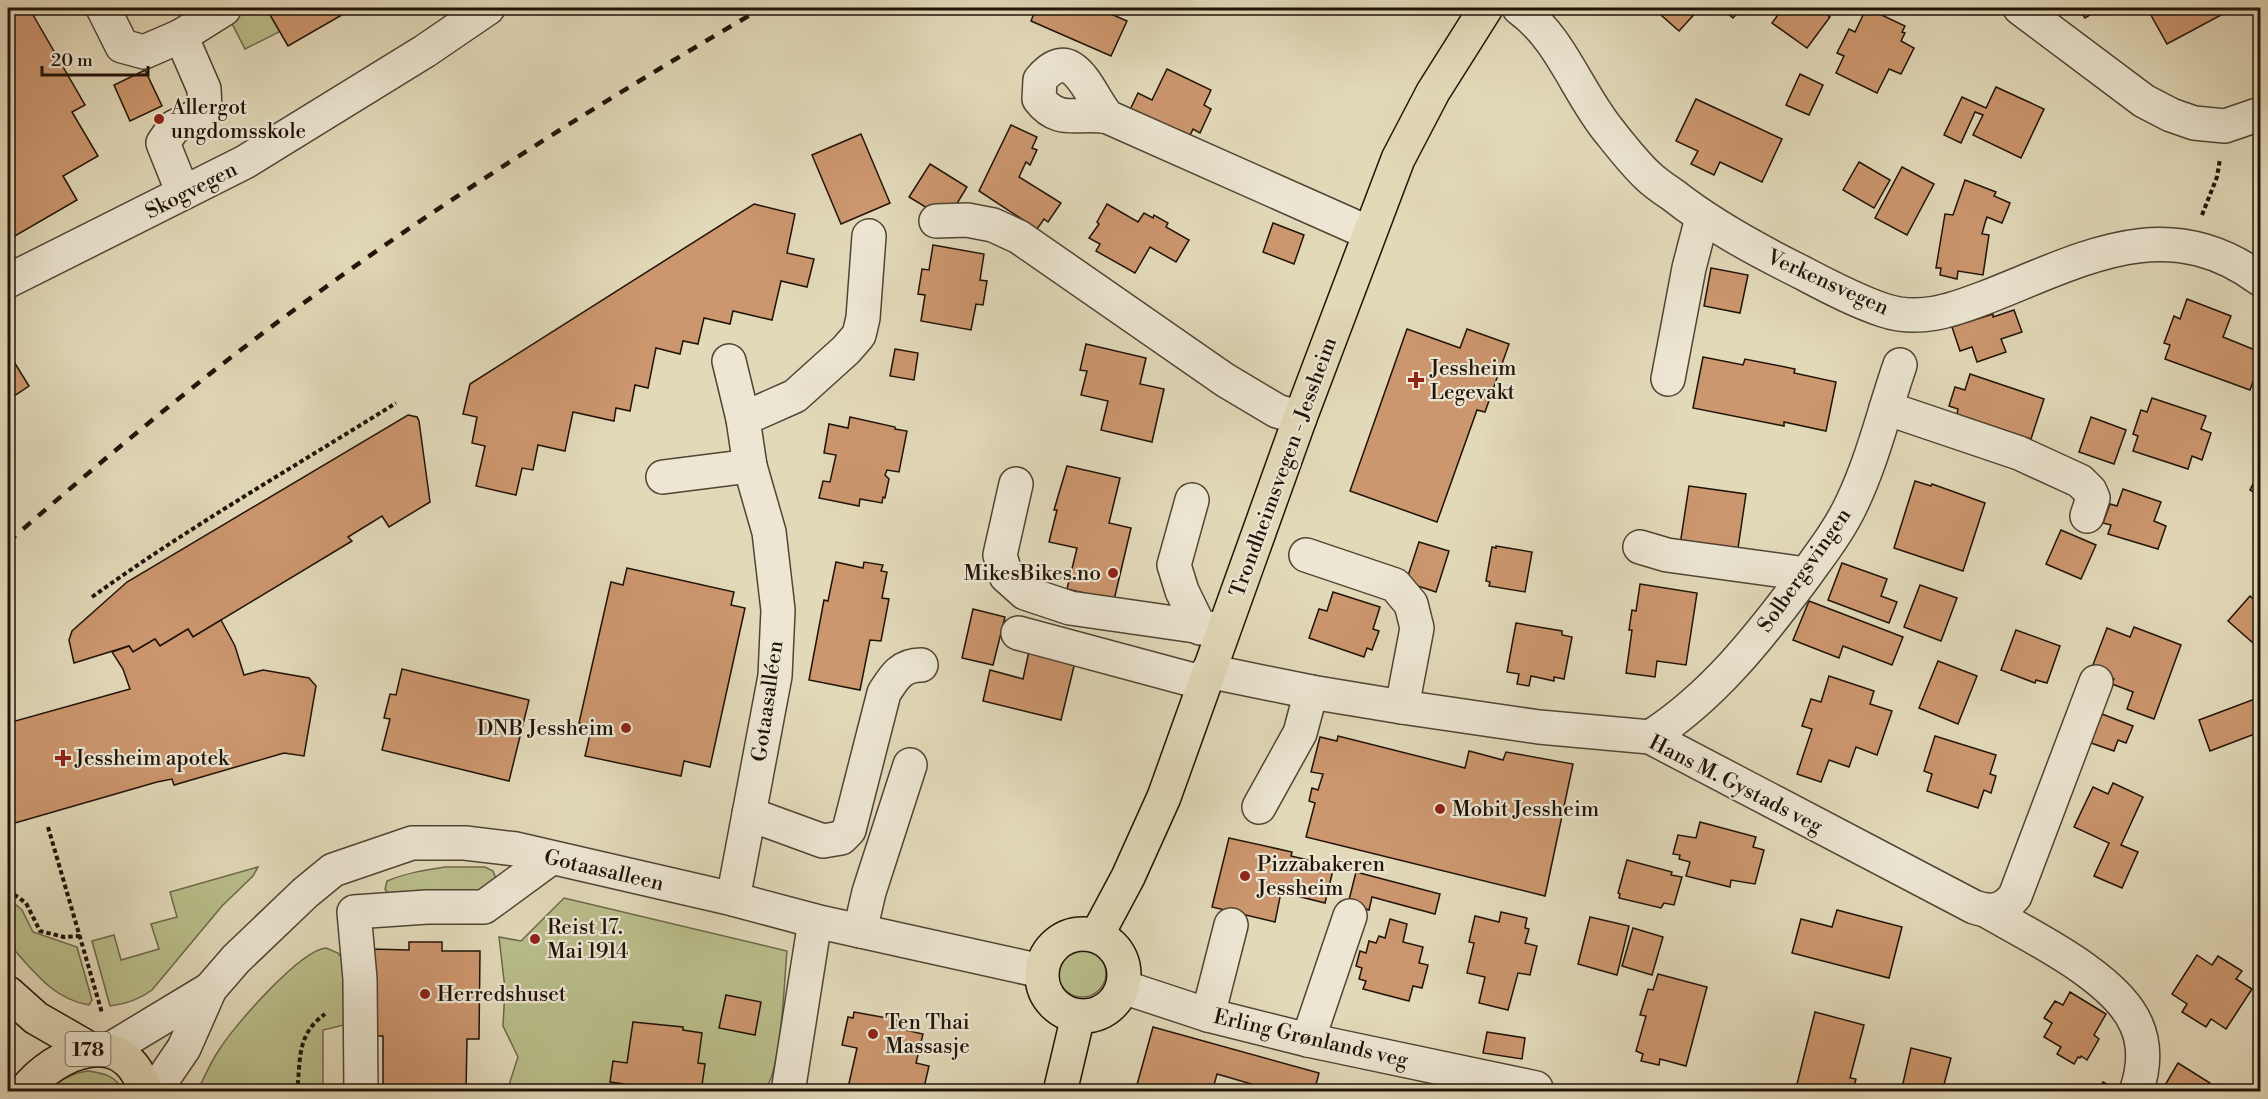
<svg xmlns="http://www.w3.org/2000/svg" width="2268" height="1099" viewBox="0 0 2268 1099" font-family="'Libre Bodoni',serif">
<rect width="100%" height="100%" fill="#e2d9b9"/>
<filter id="stains"><feTurbulence type="fractalNoise" baseFrequency=".00333" numOctaves="4"/><feColorMatrix values="0 0 0 0 .2 0 0 0 0 .09 0 0 0 0 .02 0 0 0 .5 -.17"/></filter>
<radialGradient id="worn" r=".72"><stop offset=".6" stop-color="#630" stop-opacity="0"/><stop offset="1" stop-color="#630" stop-opacity=".3"/></radialGradient>
<g fill="#b9be8b" stroke="#6c684a" stroke-width="1.5">
<path d="M224 8H294L301 21 245 49Z"/>
<path d="M258 867 253 876 222 906 152 990C139 1000 126 1004 110 1006L92 941 114 935 121 960 159 949 151 924 177 917 170 892Z"/>
<path d="M445 867H485L493 871 496 879 487 891 389 895 385 889 387 881C406 873 425 870 445 867Z"/>
<path d="M8 898 22 910 33 932 77 947 92 1000 89 1005C52 999 32 969 8 943Z"/>
<path d="M564 898 787 951C784 980 782 1074 763 1092L507 1091 518 1057 503 1026 505 989 499 937 521 941Z"/>
<path d="M326 948 338 953 342 958 348 1024 323 1030V1091L197 1092C204 1078 210 1063 219 1050 233 1027 300 950 326 948Z"/>
<circle cx="1082" cy="973" r="24"/>
<path d="M88 1071C104 1073 116 1076 123 1091L47 1092C59 1080 72 1073 88 1071Z"/>
</g>
<g fill="#cc966e" stroke="#201308" stroke-width="1.5">
<path d="M13 8H29L85 105 72 112 98 156 63 176 77 200 8 240V11Z"/>
<path d="M266 8H354L288 46Z"/>
<path d="M1036 8H1097L1127 21 1111 56 1031 21Z"/>
<path d="M1653 8H1700L1679 31Z"/>
<path d="M1721 8H1742L1733 18Z"/>
<path d="M1783 8H1817L1830 17 1807 48 1772 23Z"/>
<path d="M2078 8H2101L2085 18Z"/>
<path d="M2147 8H2234L2167 44Z"/>
<path d="M1869 9 1905 26 1902 32 1905 33 1901 41 1914 48 1901 74 1889 69 1877 93 1836 73 1844 56 1837 53 1849 29 1855 32 1864 13 1867 15Z"/>
<path d="M1167 69 1211 90 1204 105 1211 109 1200 133 1193 129 1186 144 1128 114 1138 93 1152 100Z"/>
<path d="M145 70 162 106 130 121 114 85Z"/>
<path d="M1800 74 1823 85 1809 115 1786 105Z"/>
<path d="M1996 87 2044 109 2021 158 1973 135 1983 115 1975 112 1961 143 1944 135 1962 97 1986 108Z"/>
<path d="M1696 99 1782 139 1762 182 1720 162 1714 175 1691 164 1698 151 1676 141Z"/>
<path d="M1011 125 1037 137 1032 148 1037 150 1030 165 1026 162 1019 177 1061 203 1048 222 1044 219 1037 229 979 191Z"/>
<path d="M861 134 890 203 841 224 812 155Z"/>
<path d="M1859 162 1890 180 1874 208 1843 190Z"/>
<path d="M930 164 967 187 947 220 909 197Z"/>
<path d="M1902 167 1934 184 1907 235 1875 218Z"/>
<path d="M1965 180 1996 192 1994 196 2010 203 2002 223 1987 217 1985 223 1982 234 1989 235 1983 275 1958 271 1957 279 1940 275 1941 268H1936L1945 214 1953 215Z"/>
<path d="M754 204 795 214 787 253 814 259 807 287 781 281 772 320 733 311 730 324 704 318 698 344 683 341 680 354 656 348 648 388 635 385 630 411 616 408 614 421 573 412 565 451 538 445 533 470 522 468 516 495 476 486 485 446 472 443 477 417 463 414 470 384Z"/>
<path d="M1107 204 1138 222 1144 213 1153 218 1154 215 1168 223 1166 227 1189 240 1176 262 1150 247 1135 273 1096 251 1100 244 1089 238 1099 224 1097 222Z"/>
<path d="M1273 223 1304 235 1294 264 1263 252Z"/>
<path d="M933 245 984 254 980 280 987 281 983 305 976 304 971 330 921 321 925 295 918 294 922 269 929 270Z"/>
<path d="M1711 268 1748 275 1740 313 1704 306Z"/>
<path d="M2187 299 2231 316 2223 337 2260 352V363L2250 390 2165 359 2170 345 2164 343 2174 316 2180 319Z"/>
<path d="M2014 310 2022 332 2001 339 2006 352 1977 362 1972 347 1960 351 1952 327 1993 314V317Z"/>
<path d="M1407 329 1460 348 1467 329 1509 344 1485 412 1477 410 1437 522 1350 491Z"/>
<path d="M1086 344 1146 358 1140 384 1164 389 1152 442 1101 430 1108 401 1081 395 1087 371 1080 370Z"/>
<path d="M895 349 918 353 914 380 890 376Z"/>
<path d="M8 352 29 386 8 400Z"/>
<path d="M1703 357 1743 365 1745 359 1795 369 1794 373 1836 382 1826 431 1784 422V426L1693 408Z"/>
<path d="M1970 374 2044 399 2031 439 1957 414 1958 409 1949 406 1955 387 1965 390Z"/>
<path d="M2152 398 2206 416 2201 429 2211 433 2202 460 2192 456 2188 469 2133 451 2138 436 2133 434 2141 410 2147 412Z"/>
<path d="M408 415 417 417 419 421 430 502 389 527 382 516 348 537 352 541 193 637 188 629 160 646 155 639 133 652 129 646 74 663 69 640 72 631 127 582Z"/>
<path d="M850 417 895 427V429L907 431 899 472 887 470 885 475 889 479 885 498 883 497 882 503 860 499 859 506 819 498 823 481 830 482 836 455 824 453 829 424 848 428Z"/>
<path d="M2091 417 2126 430 2114 464 2079 452Z"/>
<path d="M1067 466 1120 478 1109 523 1131 528 1114 600 1067 589 1077 548 1049 542 1057 510H1054Z"/>
<path d="M2260 470V496L2250 490Z"/>
<path d="M1915 481 1931 486 1932 484 1985 503 1963 571 1894 548Z"/>
<path d="M1689 486 1746 494 1737 555 1680 545Z"/>
<path d="M2123 489 2161 502 2154 521 2166 526 2158 549 2108 534 2111 525 2103 523 2110 504 2117 506Z"/>
<path d="M2061 530 2096 545 2081 579 2046 564Z"/>
<path d="M1419 542 1449 551 1436 592 1406 582Z"/>
<path d="M1496 546 1532 552 1525 592 1489 586 1490 582 1486 581 1492 547 1496 548Z"/>
<path d="M836 562 863 568 864 562 883 565 881 571 887 572 882 598 889 599 881 641 870 640 860 690 809 680 824 600 828 601Z"/>
<path d="M1842 563 1887 579 1881 596 1897 602 1889 623 1828 600Z"/>
<path d="M627 568 734 592 731 605 745 608 710 767 684 761 681 776 585 756 592 726 579 723 611 582 623 585Z"/>
<path d="M1640 584 1697 593 1686 665 1657 661 1655 677 1626 673 1632 630H1629L1632 610 1636 611Z"/>
<path d="M1920 585 1957 598 1941 641 1904 627Z"/>
<path d="M1333 592 1380 607 1373 629 1379 631 1372 650 1367 648 1364 657 1309 638 1319 609 1327 611Z"/>
<path d="M2250 596 2260 605V649L2228 621Z"/>
<path d="M1809 601 1903 637 1892 665 1843 646 1839 658 1793 640Z"/>
<path d="M973 609 1005 617 993 665 962 658Z"/>
<path d="M221 620 235 646 244 675 263 670 309 678 316 686 304 756 284 753 174 785 172 779 157 782 8 825V723L130 689 123 669 112 652 129 646 133 652 155 639 160 646 188 629 193 637Z"/>
<path d="M1516 623 1562 631V635L1572 637 1564 679 1554 677V681L1531 676 1529 686 1517 684 1519 674 1507 672Z"/>
<path d="M2134 627 2181 645 2154 719 2127 709 2133 692 2112 684 2114 679 2091 670 2107 628 2130 637Z"/>
<path d="M2016 630 2060 646 2047 683 2036 680 2035 683 2001 670Z"/>
<path d="M1029 651 1075 662 1061 720 983 701 990 670 1023 679Z"/>
<path d="M1938 661 1977 676 1958 724 1919 708Z"/>
<path d="M402 669 529 700 509 781 382 750 390 719 384 718 390 694 396 695Z"/>
<path d="M1829 676 1874 691 1870 704 1892 711 1877 755 1856 747 1849 767 1829 760 1821 782 1797 774 1812 729 1802 726 1811 699 1821 702Z"/>
<path d="M2260 697V732L2210 751 2199 720Z"/>
<path d="M2102 714 2133 726 2126 743 2118 740 2114 751 2091 743Z"/>
<path d="M1338 736 1465 768 1469 751 1503 760 1506 752 1573 764 1545 896 1306 837 1315 803 1309 801 1312 788 1318 790 1323 774 1311 772 1320 737 1337 741Z"/>
<path d="M1935 736 1996 755 1990 774 1996 776 1991 793 1984 790 1978 808 1927 791 1932 774 1924 771Z"/>
<path d="M2113 783 2143 797 2121 845 2138 852 2122 888 2094 876 2109 843 2074 827 2093 787 2108 794Z"/>
<path d="M1700 822 1756 837 1753 847 1764 850 1755 884 1731 880 1730 887 1686 876 1690 862 1679 859 1680 855 1673 854 1678 835 1696 838Z"/>
<path d="M1229 838 1292 852 1291 856 1334 866 1325 903 1281 892 1275 922 1212 907Z"/>
<path d="M1627 860 1672 872 1671 875 1682 877 1674 905 1664 903 1661 908 1619 898 1620 894 1618 893Z"/>
<path d="M1356 872 1440 894 1435 914 1372 897 1369 910 1348 904Z"/>
<path d="M1837 910 1902 927 1889 978 1792 953 1801 919 1832 927Z"/>
<path d="M1501 912 1527 918 1525 928 1529 929 1525 943 1537 946 1530 975 1518 973 1508 1010 1479 1003 1485 977 1467 973 1474 943 1469 942 1475 916 1499 922Z"/>
<path d="M1590 917 1629 926 1617 975 1578 964Z"/>
<path d="M1390 919 1407 924 1403 942 1423 947 1419 963 1428 965 1422 988 1413 986 1409 1001 1363 989 1366 981 1359 979 1362 968 1356 966 1360 951 1366 953 1369 941 1376 943 1379 936 1385 938Z"/>
<path d="M1633 928 1663 937 1652 975 1622 966Z"/>
<path d="M409 942H442V951H480L479 1039H467L466 1092H383V1036H370L371 949 409 950Z"/>
<path d="M2197 955 2212 965 2218 956 2242 971 2236 979 2252 989 2226 1029 2211 1019 2206 1027 2182 1012 2187 1004 2172 994Z"/>
<path d="M1658 974 1707 987 1686 1066 1660 1059 1659 1065 1641 1061 1643 1054 1636 1051 1646 1016 1640 1015 1648 989 1653 990Z"/>
<path d="M2070 992 2106 1014 2094 1035 2099 1039 2087 1060 2081 1056 2080 1058 2078 1057 2074 1064 2057 1054 2061 1047 2044 1037 2052 1023 2044 1018 2055 1001 2063 1005Z"/>
<path d="M726 995 761 1002 755 1035 719 1028Z"/>
<path d="M854 1012 898 1020 896 1028 923 1034 916 1063 929 1066 923 1092H847L857 1048 842 1045 848 1017 853 1018Z"/>
<path d="M1815 1012 1864 1025 1850 1078 1856 1079 1852 1092H1795Z"/>
<path d="M633 1022 683 1027V1030L702 1033 698 1063 705 1064 701 1092H623L624 1084 610 1082 613 1061 627 1063Z"/>
<path d="M1153 1027 1319 1073 1314 1092H1279L1217 1074 1212 1092H1135Z"/>
<path d="M1487 1032 1525 1038 1522 1059 1483 1053Z"/>
<path d="M1911 1048 1951 1058 1942 1092H1901Z"/>
<path d="M2178 1063 2210 1083 2205 1092H2161Z"/>
<path d="M2103 1082 2119 1092H2097Z"/>
</g>
<g fill="none" stroke-linecap="round" stroke-linejoin="round">
<g stroke="#504434" stroke-width="36">
<g id="minor">
<path d="M103 8 122 46 144 52 181 36 224 9"/>
<path d="M1519 8C1561 38 1577 92 1609 131 1621 146 1634 163 1648 176 1655 183 1664 189 1673 195 1711 225 1753 248 1797 270 1824 284 1853 300 1883 310 1918 322 1950 311 1984 298 2080 261 2165 209 2260 279"/>
<path d="M2020 8 2144 101 2171 115 2194 123 2225 126 2260 114"/>
<path d="M181 36 204 89 205 112 174 127 163 143 183 193"/>
<path d="M1108 117C1080 111 1059 126 1039 99L1040 80C1074 38 1090 98 1108 117L1369 233"/>
<path d="M936 221 967 220 993 225 1019 237 1225 380 1277 411 1300 418"/>
<path d="M8 281 245 162 425 51 488 8"/>
<path d="M729 361 743 419 750 466 769 532 778 610 775 676 733 899"/>
<path d="M1668 379 1689 268 1702 218"/>
<path d="M1886 408 2019 453 2080 481 2090 491 2093 498 2087 516"/>
<path d="M743 419 795 396 846 350 859 335 863 318 869 236"/>
<path d="M663 477 750 466"/>
<path d="M1016 484 1000 555 1006 576 1025 593 1070 608 1223 630"/>
<path d="M1192 500 1174 565 1182 591 1200 628"/>
<path d="M1640 547 1667 555 1806 574"/>
<path d="M1306 555 1395 585 1411 604 1417 628 1402 707"/>
<path d="M1018 633 1204 683"/>
<path d="M1208 671 1311 692 1402 707 1539 727 1650 737 1974 907C1992 913 2003 911 2015 896L2096 682"/>
<path d="M1650 737C1712 697 1758 639 1802 580 1820 555 1839 531 1852 503 1873 459 1884 411 1900 365"/>
<path d="M1259 807 1300 733 1311 692"/>
<path d="M749 814 823 841 841 838 849 830 884 693C894 677 901 665 921 665"/>
<path d="M1987 911C2030 936 2116 977 2136 1024 2146 1046 2144 1069 2136 1092"/>
<path d="M860 931 869 892 910 765"/>
<path d="M1123 987 1208 1015 1308 1040 1536 1088"/>
<path d="M1208 1015 1231 925"/>
<path d="M1308 1040 1350 916"/>
<path d="M109 1050 210 989 236 959 305 893 333 870 412 843H465L516 849 733 899 815 921 1041 971"/>
<path d="M154 1092 184 1048 210 989"/>
<path d="M361 1092 360 979 354 912 427 907H484L551 858"/>
<path d="M788 1092 815 921"/>
</g>
</g>
<g stroke="#201308" stroke-width="36">
<g id="major">
<circle cx="1083" cy="975" r="41"/>
<path d="M1097 935 1128 877 1164 797 1300 418 1398 159 1433 92 1486 8"/>
<path d="M8 993 36 1018 90 1049"/>
<path d="M24 1092C56 1050 127 1023 145 1092"/>
<path d="M1060 1092 1078 1016"/>
</g>
</g>
<g stroke="#201308" stroke-width="4" stroke-dasharray="4.5 3" stroke-linecap="butt">
<path d="M2202 215 2217 177 2220 159"/>
<path d="M92 597C189 527 294 467 396 403"/>
<path d="M48 827 102 1013"/>
<path d="M8 890 26 903 40 931 64 937 80 936"/>
<path d="M297 1092C301 1059 296 1035 325 1014"/>
</g>
<use href="#minor" stroke="#ece6d2" stroke-width="33"/>
<use href="#major" stroke="#e2d9b9" stroke-width="33"/>
<path stroke="#201308" stroke-width="4.5" stroke-dasharray="10 10" stroke-linecap="butt" d="M8 542C106 457 206 373 312 297 456 192 608 98 762 8"/>
</g>
<g fill="#8f2418" stroke="#ece6d2" stroke-width="2">
<circle cx="159" cy="119" r="6"/>
<path d="M1413 371h6v6h6v6h-6v6h-6v-6h-6v-6h6z"/>
<circle cx="1113" cy="573" r="6"/>
<circle cx="626" cy="728" r="6"/>
<path d="M60 749h6v6h6v6h-6v6h-6v-6h-6v-6h6z"/>
<circle cx="1440" cy="809" r="6"/>
<circle cx="1245" cy="876" r="6"/>
<circle cx="535" cy="939" r="6"/>
<circle cx="425" cy="994" r="6"/>
<circle cx="873" cy="1034" r="6"/>
</g>
<g text-anchor="middle" stroke-width="4.5" stroke-linejoin="round" paint-order="stroke">
<rect fill="#ece6d2" stroke="#5d5245" stroke-width="1.5" x="65.5" y="1032" width="45" height="34" rx="4.5"/>
<g font-size="20" font-weight="bold" fill="#201308">
<text x="88" y="1056">178</text>
</g>
<g font-size="21" fill="#201308" stroke="#ece6d2" text-anchor="start">
<text x="171" y="114">Allergot<tspan x="171" dy="24">ungdomsskole</tspan></text>
<text x="1430" y="375">Jessheim<tspan x="1430" dy="24">Legevakt</tspan></text>
<text x="1101" y="580" text-anchor="end">MikesBikes.no</text>
<text x="614" y="735" text-anchor="end">DNB Jessheim</text>
<text x="75" y="765">Jessheim apotek</text>
<text x="1452" y="816">Mobit Jessheim</text>
<text x="1257" y="871">Pizzabakeren<tspan x="1257" dy="24">Jessheim</tspan></text>
<text x="547" y="934">Reist 17.<tspan x="547" dy="24">Mai 1914</tspan></text>
<text x="437" y="1001">Herredshuset</text>
<text x="885" y="1029">Ten Thai<tspan x="885" dy="24">Massasje</tspan></text>
</g>
<g font-size="21" fill="#201308" stroke="#ece6d2">
<text transform="translate(191 190) rotate(-27)" y="7">Skogvegen</text>
<text transform="translate(1828 282) rotate(24)" y="7">Verkensvegen</text>
<text transform="translate(1283 467) rotate(-70)" y="7">Trondheimsvegen - Jessheim</text>
<text transform="translate(1804 570) rotate(-55)" y="7">Solbergsvingen</text>
<text transform="translate(767 701) rotate(-82)" y="7">Gotaasalléen</text>
<text transform="translate(1736 784) rotate(27)" y="7">Hans M. Gystads veg</text>
<text transform="translate(604 870) rotate(13)" y="7">Gotaasalleen</text>
<text transform="translate(1311 1038) rotate(13)" y="7">Erling Grønlands veg</text>
</g>
</g>
<rect width="2268" height="1099" fill="none" stroke="#e2d9b9" stroke-width="30"/>
<rect x="9" y="9" width="2250" height="1081" fill="none" stroke="#201308" stroke-width="3"/>
<rect x="15" y="15" width="2238" height="1069" fill="none" stroke="#201308" stroke-width="1.5"/>
<path d="M42 66v9h106v-9" fill="none" stroke="#201308" stroke-width="3"/>
<text x="51" y="66" font-size="18" fill="#201308" stroke="#ece6d2" stroke-width="4.5" paint-order="stroke">20 m</text>
<rect width="100%" height="100%" filter="url(#stains)"/>
<rect width="100%" height="100%" fill="url(#worn)"/>
</svg>
